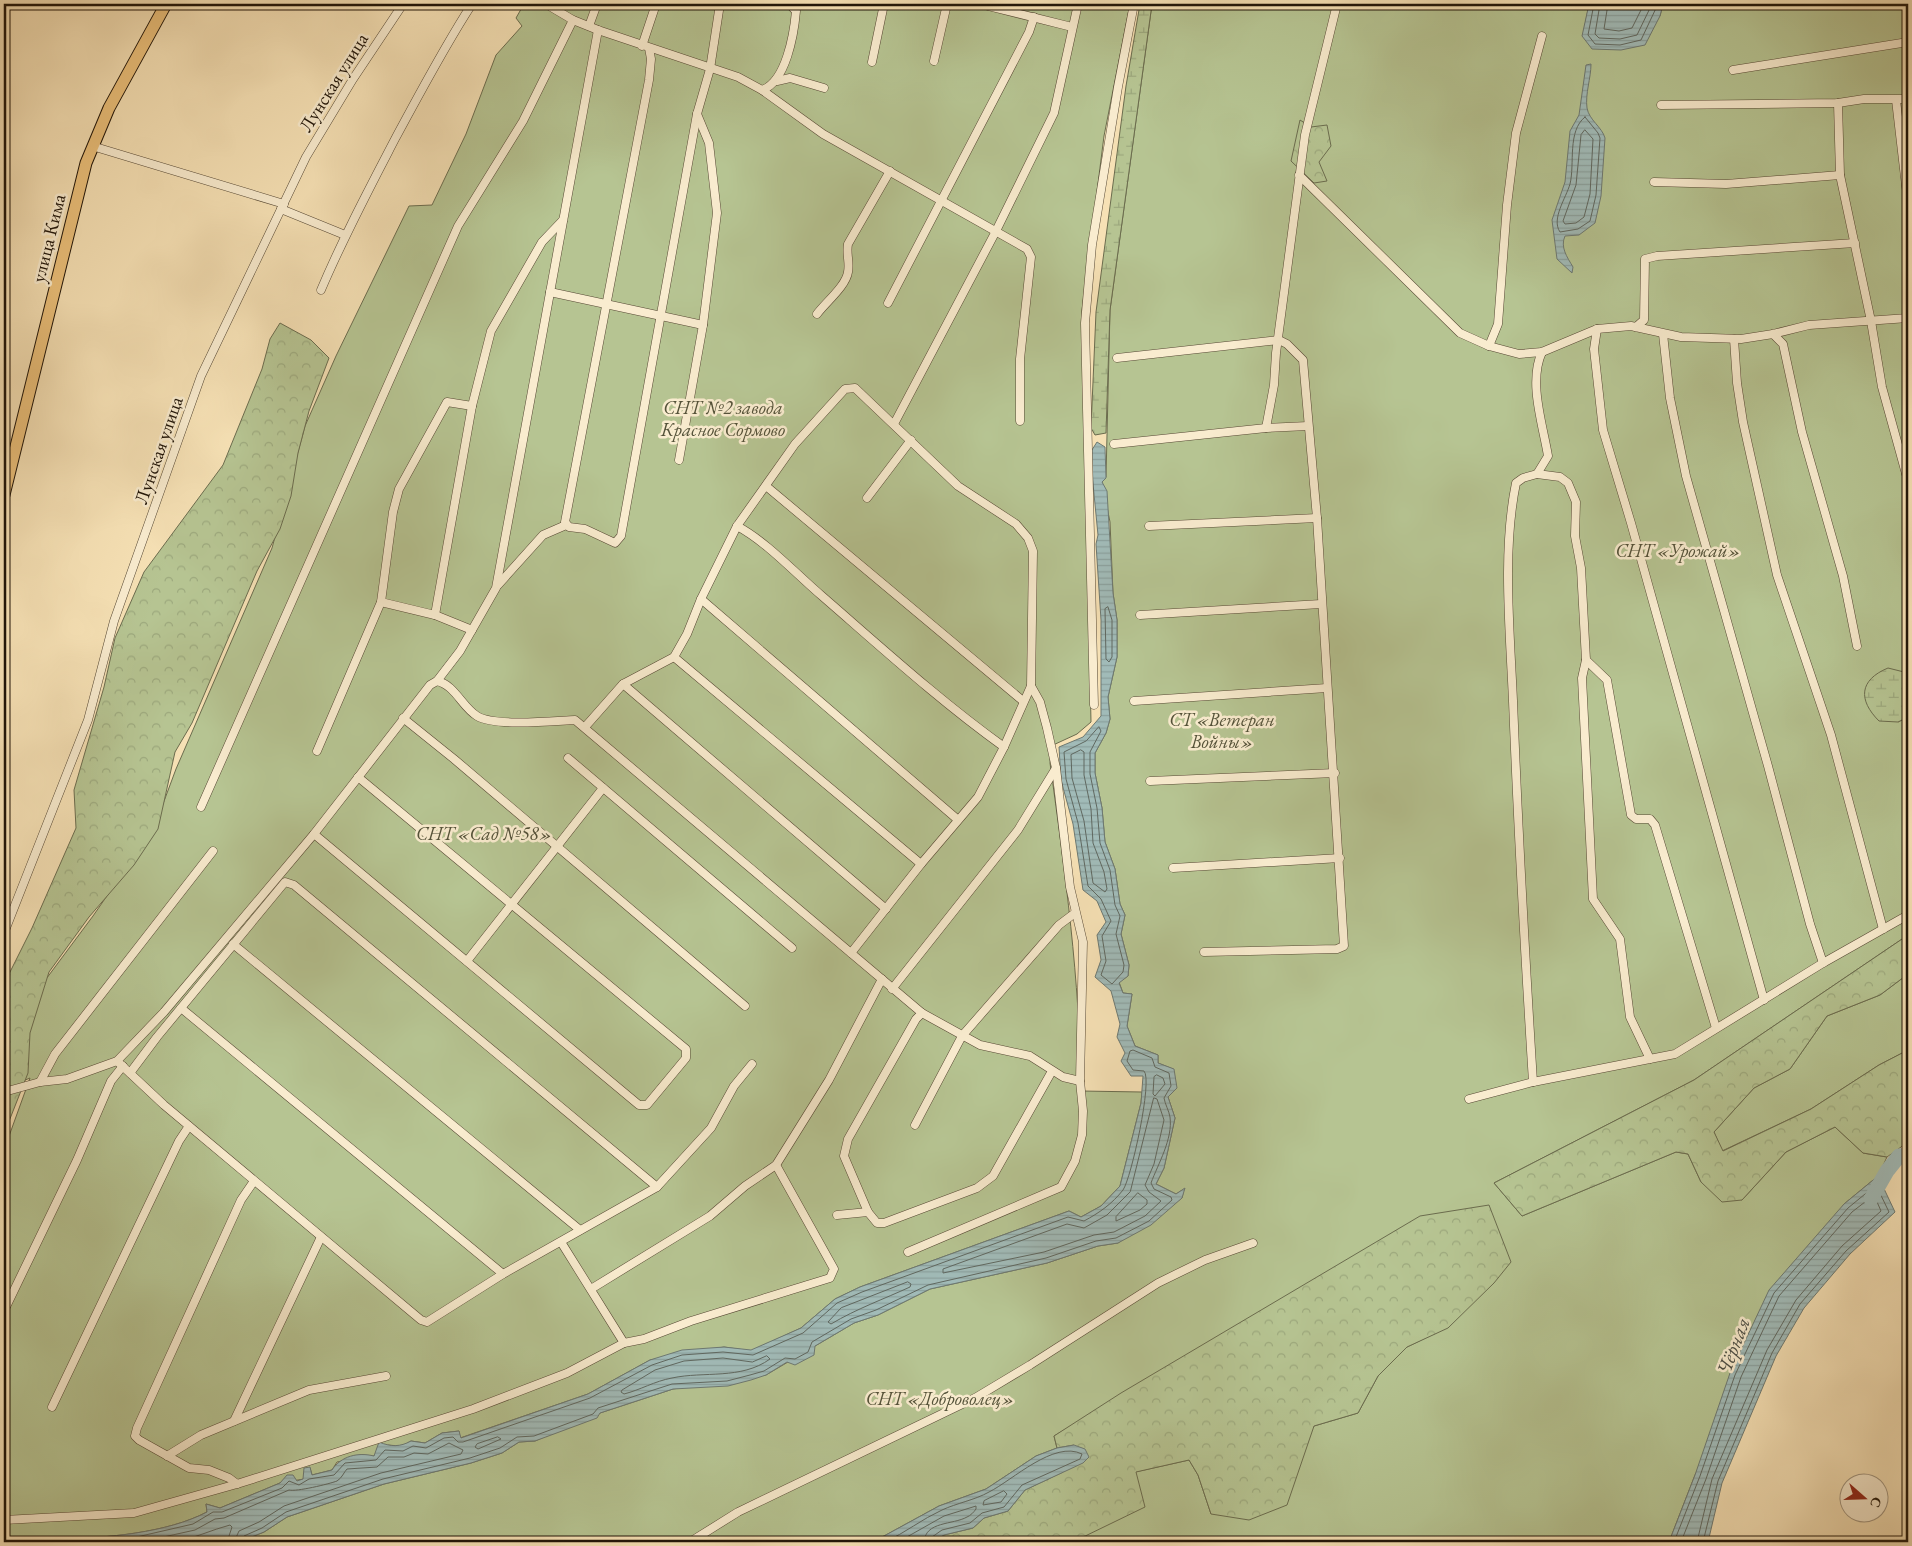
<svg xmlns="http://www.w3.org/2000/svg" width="1912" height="1546" viewBox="0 0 1912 1546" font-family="'EB Garamond',serif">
<defs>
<pattern id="forest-crowns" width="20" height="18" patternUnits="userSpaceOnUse" patternTransform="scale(1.25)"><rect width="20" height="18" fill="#b6c492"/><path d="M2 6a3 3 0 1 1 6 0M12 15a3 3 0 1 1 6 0" fill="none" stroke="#9ca87d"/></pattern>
<pattern id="wetland-marsh" width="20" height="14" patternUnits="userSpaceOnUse" patternTransform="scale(1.25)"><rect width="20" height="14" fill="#b6c492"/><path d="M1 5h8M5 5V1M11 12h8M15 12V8" fill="none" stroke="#9ca87d"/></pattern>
<pattern id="water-rules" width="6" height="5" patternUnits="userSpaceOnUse" patternTransform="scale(1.25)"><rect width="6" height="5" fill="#a1bbb8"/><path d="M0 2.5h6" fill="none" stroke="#8aa09d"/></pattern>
</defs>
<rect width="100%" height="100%" fill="#f6e1b5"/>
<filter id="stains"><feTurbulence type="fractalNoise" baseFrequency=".004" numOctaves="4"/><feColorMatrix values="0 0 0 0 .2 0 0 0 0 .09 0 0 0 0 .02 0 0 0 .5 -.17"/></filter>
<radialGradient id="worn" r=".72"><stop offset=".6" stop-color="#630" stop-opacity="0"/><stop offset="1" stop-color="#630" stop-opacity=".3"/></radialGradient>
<g fill="#b6c492" stroke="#6b6c4e">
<path d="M524 4H1130L1104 136 1082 310 1091 722 1077 734 1051 746 1050 763C1065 872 1080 980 1081 1091L1142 1092 1141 1103 1120 1186 1101 1206 1081 1217 1069 1211 860 1287 835 1299 801 1328 751 1351 724 1347 650 1360 588 1394 460 1438 459 1431 442 1433 425 1443 411 1441 402 1446 386 1445 374 1456 337 1462 332 1470 312 1475 310 1468 304 1479 280 1483 220 1508 206 1504 207 1512C167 1533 106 1538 61 1539 42 1539 23 1537 4 1538V1150L30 1078 4 1089 23 1010 93 916 154 828 176 769 272 548 305 426 336 356 409 206 432 205 466 134 496 55 522 26 516 18Z"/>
<path d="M1152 4H1589L1583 36 1660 16 1663 4H1908V676L1904 672 1898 722 1908 717V935L1694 1080 1494 1183 1522 1216 1676 1152 1688 1154 1701 1182 1742 1200 1786 1152 1835 1127 1863 1153 1887 1157 1878 1176 1844 1204 1695 1475 1669 1542H1077L1135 1472 1189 1460 1198 1475 1211 1514 1314 1426 1358 1413 1378 1376 1407 1347 1448 1327 1398 1230 1054 1436 1057 1448 1036 1456 986 1489 939 1506 873 1542H239L264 1532 287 1517 384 1484 471 1463 502 1453 519 1442 535 1441 600 1413 673 1389 766 1375 854 1323 878 1315 930 1289 1047 1263 1098 1246 1118 1243 1182 1198 1184 1189 1176 1194 1156 1184 1164 1168 1175 1118 1168 1097 1173 1069 1158 1063V1055L1135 1046 1127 1026 1132 994 1123 993 1119 982 1128 976 1129 965 1121 934 1125 915 1120 904 1115 869 1105 842 1102 808 1095 773V753L1106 733 1110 719 1108 697 1117 657V620L1113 593 1110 522 1102 482 1106 477 1110 310Z"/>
<path d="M1908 974V1050L1879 1065 1811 1109 1722 1151 1714 1132 1754 1088 1790 1069 1827 1016 1880 995Z"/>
</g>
<g fill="url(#forest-crowns)" stroke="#6b6c4e">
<path d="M1300 120 1311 127 1327 125 1331 146 1319 162 1327 181 1314 183 1291 161Z"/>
<path d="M280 323 311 340 329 358 309 411 298 453 291 496 280 529 257 571 192 723 175 752 158 829 134 865 89 917 49 972 30 1033 28 1073 4 1134V984L32 928 76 828 74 790 104 687 115 638 144 572 223 465 262 369 270 339Z"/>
<path d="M1908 935V974L1880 995 1827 1016 1790 1069 1754 1088 1714 1132 1723 1151 1811 1109 1879 1065 1908 1050V1142L1887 1157 1863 1153 1835 1127 1786 1152 1742 1200 1722 1202 1701 1182 1688 1154 1676 1152 1522 1216 1494 1183 1694 1080Z"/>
<path d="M1489 1205 1511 1262 1494 1283 1448 1328 1407 1347 1378 1376 1358 1413 1314 1426 1287 1505 1249 1520 1211 1514 1198 1475 1189 1460 1136 1472 1145 1507 1077 1540V1542H932L944 1535 973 1528 984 1518 1008 1511 1025 1490 1063 1472 1074 1445 1057 1448 1054 1436 1121 1393 1420 1216Z"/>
</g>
<g fill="url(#wetland-marsh)" stroke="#6b6c4e">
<path d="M1140 4H1152L1110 310 1106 433 1095 435 1091 428 1096 312 1126 86Z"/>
<path d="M1888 668 1904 672 1908 676V717L1898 722 1879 721C1858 700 1859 680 1888 668Z"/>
</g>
<g fill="url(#water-rules)" stroke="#6d7972">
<path d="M1589 4H1663L1660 16 1645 45 1621 50 1592 49 1582 36Z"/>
<path d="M1591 64C1591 78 1585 94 1587 108 1589 120 1602 127 1605 138L1601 196 1595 223 1579 235 1565 236C1560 247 1567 257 1573 267L1572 273 1557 259 1552 220 1565 182 1570 131 1579 115 1586 65Z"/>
<path d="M1097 442 1105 447 1106 478 1102 482 1107 491 1113 593 1117 620V657L1108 697 1110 719 1106 733 1095 753V773L1102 808 1105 842 1115 869 1120 904 1125 915 1121 934 1129 965 1128 976 1119 983 1123 993 1132 994 1127 1026 1135 1046 1158 1055V1063L1174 1069 1177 1088 1168 1097 1175 1118 1164 1168 1156 1184 1176 1194 1185 1188 1182 1198 1151 1225 1118 1243 1098 1246 1047 1263 930 1289 878 1315 854 1323 815 1346 814 1355 795 1365 787 1362 766 1375 751 1380 728 1386 673 1389 600 1413 597 1418 535 1441 519 1442 502 1453 471 1463 384 1484 287 1517 264 1532 239 1542H4V1538C23 1537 42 1539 61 1539 106 1538 167 1533 207 1512L206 1504 220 1508 280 1483 287 1475H293L297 1481 303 1479 304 1468 310 1467 312 1475 332 1470C341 1456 358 1452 374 1456L379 1442C391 1447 400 1447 411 1441L425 1443 442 1433 459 1431 461 1438 588 1394 650 1360 682 1350 724 1347 751 1350 801 1328 835 1299 860 1287 1069 1211 1081 1217 1101 1206 1120 1186 1141 1103 1143 1076H1131L1121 1061 1125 1053 1117 1037 1120 1024 1111 991 1095 977 1101 960 1097 935 1106 922 1097 901 1083 890 1073 824 1061 780 1059 747 1083 737 1101 716V620L1096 544 1098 535 1090 453Z"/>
<path d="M1878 1176 1895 1212 1850 1254 1804 1308 1776 1356 1722 1483 1708 1542H1669L1695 1475 1730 1373 1769 1290 1844 1204Z"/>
<path d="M1074 1445 1085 1449 1089 1457 1083 1463 1025 1490 1008 1511 984 1518 973 1528 944 1535 932 1542H873L939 1506 986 1489 1036 1456 1057 1448Z"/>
</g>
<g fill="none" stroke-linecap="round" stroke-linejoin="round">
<g stroke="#606860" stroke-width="1">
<path d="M1594 4 1588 35 1595 44 1620 45 1641 40 1658 4"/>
<path d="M1600 4 1595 34 1599 38 1620 39 1637 35 1652 4"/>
<path d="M1608 4 1604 29 1619 31 1632 28 1644 4"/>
<path d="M1585 117 1598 133 1600 138 1596 195 1590 221 1578 229 1560 232C1551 219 1566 198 1570 184 1575 164 1567 131 1585 117Z"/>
<path d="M1585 130 1593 139 1590 194 1584 217 1576 223 1565 224 1563 221 1576 185 1581 135Z"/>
<path d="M1108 607 1112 620V657L1109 662 1106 659 1105 609Z"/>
<path d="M1099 727 1101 731 1090 752V774L1097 808 1100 843 1110 870 1115 905 1120 916 1116 934 1124 965 1123 972 1112 984 1101 975 1106 961 1102 936 1111 921 1101 899 1088 886 1078 823 1066 779 1064 752 1086 741Z"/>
<path d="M1081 750 1084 752V775L1091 809 1093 843 1104 872 1107 889 1105 892 1093 883 1084 821 1072 778 1071 755Z"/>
<path d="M1157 1075 1163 1078 1165 1084 1155 1096 1153 1094 1154 1077Z"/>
<path d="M1154 1098 1157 1099 1164 1120 1154 1164 1145 1185 1149 1192 1161 1201 1145 1216 1114 1232 1094 1235 1044 1252 943 1273V1269L1067 1224 1084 1228 1107 1215 1130 1192Z"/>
<path d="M1138 1193 1147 1200V1204L1140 1210 1116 1221V1217Z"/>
<path d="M908 1282 911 1284 910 1287C884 1299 856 1309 831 1324L828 1322 841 1308Z"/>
<path d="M767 1356 770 1359C741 1380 704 1371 672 1378 655 1381 640 1390 624 1394L621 1392 622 1390 655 1370 684 1361 723 1358 752 1362Z"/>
<path d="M498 1437 501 1439 478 1449 475 1447 477 1444Z"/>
<path d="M1004 1491 1007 1494 1001 1502 983 1505 984 1501Z"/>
<path d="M84 1542 128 1539 193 1524 213 1512H222L282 1488 289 1481 299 1485 309 1479 334 1475 345 1463 376 1460 385 1450 403 1451 413 1446 426 1448 444 1438 453 1437 458 1442H463L590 1398 652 1365 682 1355 723 1352 753 1355 803 1333 837 1303 862 1292 1068 1217 1084 1221C1099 1213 1112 1204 1123 1190 1131 1179 1153 1080 1144 1071L1133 1070 1127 1061 1130 1051 1133 1050 1152 1058 1155 1067 1169 1073 1171 1086 1164 1098C1165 1104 1169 1111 1170 1117 1173 1139 1158 1164 1151 1183L1154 1189 1171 1197 1172 1200 1149 1221 1116 1238 1096 1241 1046 1258 928 1285 876 1310 851 1319 812 1342 808 1352 795 1359 785 1358 764 1371 750 1375 727 1381 672 1384 598 1408 593 1414 534 1436 517 1437 500 1448 470 1458 383 1479 286 1512 262 1528 244 1536 241 1542"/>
<path d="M141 1542 195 1530 215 1519 224 1518 289 1490C296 1492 329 1484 337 1481 342 1478 344 1472 347 1469L377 1467 388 1457H404L414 1453 428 1454 449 1443 463 1450 461 1454 381 1473 284 1506 259 1522 239 1531 234 1542"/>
<path d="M176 1542C195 1538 211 1530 230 1525L232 1527 227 1542"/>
<path d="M885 1542C905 1533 922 1519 942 1510 957 1503 975 1500 989 1492 1013 1480 1054 1440 1082 1454L1080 1459 1022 1485 1004 1507 982 1513 970 1523 942 1530 932 1537 930 1542"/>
<path d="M898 1542 944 1516 976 1506V1509C974 1512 970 1516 967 1517 953 1525 925 1521 924 1542"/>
<path d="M1674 1542 1700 1476 1735 1375 1774 1293 1848 1208 1876 1185 1889 1212 1846 1251 1800 1304 1772 1353 1718 1481 1703 1542"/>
<path d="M1681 1542 1706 1479 1741 1377 1779 1296 1852 1212 1874 1195 1881 1211 1842 1246 1796 1300 1767 1350 1712 1479 1697 1542"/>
</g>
<path stroke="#a1bbb8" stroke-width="15" d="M1871 1199 1887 1171 1899 1156 1908 1155"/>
<g stroke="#564834" stroke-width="9">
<g id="minor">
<path d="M546 4 573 20 598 30 738 77 762 90 823 134 1027 249 1031 257 1020 359V421"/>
<path d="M980 4 1072 27"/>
<path d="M589 26 597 4"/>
<path d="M642 46 656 4"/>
<path d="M649 48 651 59 649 80 565 522 569 527 585 529 615 543 621 536 697 114 710 69 720 4"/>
<path d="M934 61 947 4"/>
<path d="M872 62 884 4"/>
<path d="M1733 70 1908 42"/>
<path d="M777 81 790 78 824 88"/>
<path d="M762 90C786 82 794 34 796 11L789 4"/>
<path d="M1896 100 1908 203"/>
<path d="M1838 103 1840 175 1871 321 1882 387 1908 481"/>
<path d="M1661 105 1838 103 1864 99H1908"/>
<path d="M92 146 284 204"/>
<path d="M1299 175 1460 333 1489 346 1519 354 1542 352 1597 329 1631 326 1681 337 1741 339 1773 334 1809 325 1908 318"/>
<path d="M1654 182 1726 184 1840 175"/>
<path d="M281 209 345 235"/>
<path d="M321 290C343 238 369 189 395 139 420 93 444 47 472 4"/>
<path d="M550 292 703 325"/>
<path d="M888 303 1029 32 1034 17"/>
<path d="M817 314C826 302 846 286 848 272 850 262 846 254 848 244L890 171"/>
<path d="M1636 327 1644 320 1645 259 1657 256 1855 243"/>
<path d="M1597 329 1594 349 1603 430 1631 523 1764 1000"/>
<path d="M1663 334 1670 398 1686 476 1768 766 1810 924 1823 963"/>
<path d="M1773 334 1783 344 1802 432 1843 576 1857 646"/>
<path d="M1734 339 1737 383 1743 422 1777 575 1831 735 1883 929"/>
<path d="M1489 346 1498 324 1507 205 1516 133 1542 36"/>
<path d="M1117 358 1279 340 1287 344 1303 360 1317 518 1344 946 1337 949 1204 952"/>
<path d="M894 424 996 231 1054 113 1078 4"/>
<path d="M1266 428 1274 385 1276 353 1305 135 1337 4"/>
<path d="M1114 444 1266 428 1308 426"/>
<path d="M679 460 703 325 717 213 709 143 697 114"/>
<path d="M1537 474 1560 477 1568 483 1576 502 1575 536 1581 568 1586 660 1607 680 1631 815 1636 819H1650L1655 825 1716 1028"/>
<path d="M766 486 1023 701"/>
<path d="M867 498 911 440"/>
<path d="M737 526C767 542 796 574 822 596 882 648 940 701 1004 747"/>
<path d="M1149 526 1317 518"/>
<path d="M498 585 543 535 566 525"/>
<path d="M701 599 957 819"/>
<path d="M381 602 435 615 472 630"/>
<path d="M435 615 472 406 491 331 542 242 563 220"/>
<path d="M1140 615 1321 604"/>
<path d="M674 657 921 864"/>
<path d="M1586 660 1582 678 1593 899 1620 939 1630 1017 1650 1059"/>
<path d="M437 681 460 651 496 588 598 30"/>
<path d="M623 684 886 909"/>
<path d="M1134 701 1327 688"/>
<path d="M1094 705 1085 323 1092 245 1118 87 1134 4"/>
<path d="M403 718 454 759 745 1006"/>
<path d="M585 727 623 684 674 657 687 634 701 599 737 526 795 444 845 389 855 388 958 486 1016 524 1028 538 1033 551 1031 686 1004 747 978 797 921 864 851 953"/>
<path d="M317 751 381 602 393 512 399 489 447 402 472 406"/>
<path d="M568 758 792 948"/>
<path d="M1150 781 1335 773"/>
<path d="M201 807 458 226 523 121 573 20"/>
<path d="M314 834 639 1105H647L686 1058V1049L358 777"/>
<path d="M1173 868 1340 858"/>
<path d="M4 933 88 720 114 621 201 376 306 157 353 79 403 4"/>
<path d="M233 944 580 1230"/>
<path d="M467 961 603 788"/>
<path d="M892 989 1018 830 1056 768"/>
<path d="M181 1008 503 1274"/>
<path d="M922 1013 916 1019 848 1139 844 1156 868 1212 877 1223H884L977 1188 993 1176 1052 1071"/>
<path d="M117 1061 164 1105 421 1320 427 1322 503 1274 657 1187 711 1128 734 1086 752 1064"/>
<path d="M130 1073 157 1037 285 882 294 885 657 1187"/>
<path d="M40 1082 55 1054 213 851"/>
<path d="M1533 1082C1525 955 1518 828 1513 701 1510 631 1502 551 1516 483L1523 478 1537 474 1548 456C1543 425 1528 382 1542 352"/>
<path d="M4 1092 40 1082 67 1079 117 1061 164 1012 314 834 430 685 437 681C455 685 462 707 477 716 495 727 553 721 575 720L922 1013 980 1045 1030 1056 1063 1077 1080 1081"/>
<path d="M1469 1099 1533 1082 1675 1054 1823 963 1908 915"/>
<path d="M915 1125 962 1036 1059 925 1075 913"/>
<path d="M837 1215 868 1212"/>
<path d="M908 1252 1061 1187 1075 1161 1082 1135 1083 1111 1080 1081 1083 942 1070 887 1056 768 1047 728 1040 702 1031 686"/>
<path d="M591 1289 710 1216 745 1186 776 1165 829 1080 882 979"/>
<path d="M4 1311 77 1160 111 1081 123 1066"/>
<path d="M624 1343 644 1339 691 1321 830 1278 834 1269 776 1165"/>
<path d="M52 1407 179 1141 189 1126"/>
<path d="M234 1421 321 1237"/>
<path d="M167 1456 201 1435 309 1390 386 1376"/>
<path d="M237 1484 229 1478 209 1470 189 1468 139 1440 135 1436 137 1428 241 1200 254 1181"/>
<path d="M4 1520 134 1513 237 1484 473 1409 567 1373 624 1343 561 1242"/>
<path d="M690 1542 738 1512 975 1398 1030 1365 1158 1283 1205 1260 1253 1243"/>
</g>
</g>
<g stroke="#201509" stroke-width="13">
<path id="primary" d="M4 495 86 163 109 108 166 4"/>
</g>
<use href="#minor" stroke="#f9eccf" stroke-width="8"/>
<use href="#primary" stroke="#ebc07a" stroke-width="11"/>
</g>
<g text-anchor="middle" stroke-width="5" stroke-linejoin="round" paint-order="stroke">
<g font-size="19" fill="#201509" stroke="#f9eccf">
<text transform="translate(333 82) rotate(-58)" y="7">Лунская улица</text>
<text transform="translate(48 238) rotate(-76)" y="7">улица Кима</text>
<text transform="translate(158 450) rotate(-71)" y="7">Лунская улица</text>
</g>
<g font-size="19" font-style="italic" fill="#545239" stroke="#f9eccf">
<text x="723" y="414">СНТ №2 завода<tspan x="723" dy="22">Красное Сормово</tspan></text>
<text x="1678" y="557">СНТ «Урожай»</text>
<text x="1222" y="726">СТ «Ветеран<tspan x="1222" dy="22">Войны»</tspan></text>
<text x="484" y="840">СНТ «Сад №58»</text>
<text x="940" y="1405">СНТ «Доброволец»</text>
</g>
<g font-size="20" font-style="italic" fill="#4d4f46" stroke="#f9eccf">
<text transform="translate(1733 1346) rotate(-69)" y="7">Чёрная</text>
</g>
</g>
<rect width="1912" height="1546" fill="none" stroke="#f6e1b5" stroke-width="20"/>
<rect x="5" y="5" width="1902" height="1536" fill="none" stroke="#201509" stroke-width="2.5"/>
<rect x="10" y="10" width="1892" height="1526" fill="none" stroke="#201509"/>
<g transform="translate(1864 1498) rotate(110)"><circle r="24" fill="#f9eccf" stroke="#a29680"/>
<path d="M0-4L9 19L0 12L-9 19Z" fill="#8f2418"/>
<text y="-8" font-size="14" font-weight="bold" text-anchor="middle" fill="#201509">С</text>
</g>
<rect width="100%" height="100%" filter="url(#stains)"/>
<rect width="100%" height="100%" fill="url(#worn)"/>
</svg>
